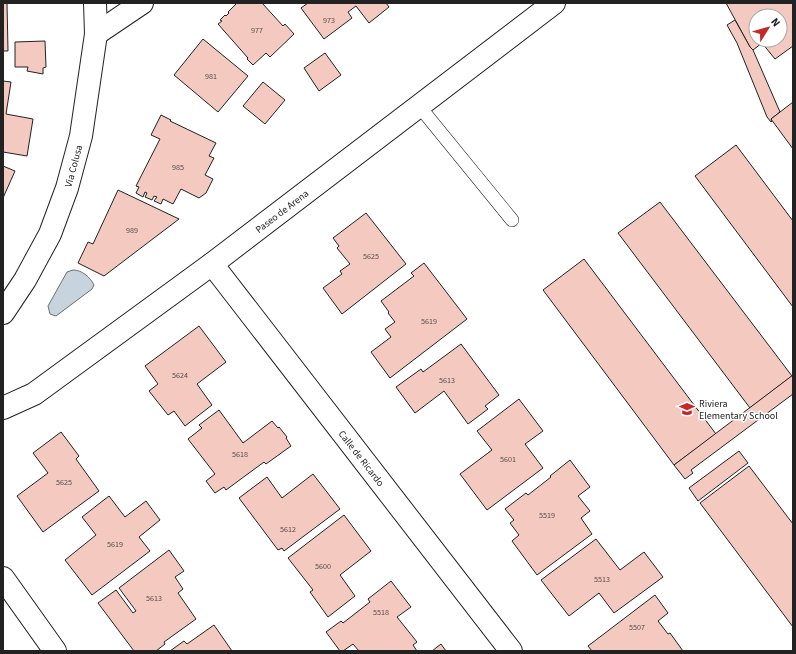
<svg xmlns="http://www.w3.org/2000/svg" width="796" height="654" viewBox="0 0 796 654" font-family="'Source Sans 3',sans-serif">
<rect width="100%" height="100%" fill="#fff"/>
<path fill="#c7d3dd" stroke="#6f6f6f" d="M73 270C82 270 90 277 94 285L92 289 56 316 50 314 48 306 67 272Z"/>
<g fill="#f3c9c0" stroke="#222" fill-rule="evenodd">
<path d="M3 3H7L8 51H3Z"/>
<path d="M237 3H262L283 26 285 24 294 34 270 57 266 53 253 65 247 59 248 58 218 24 222 21 220 20 225 15 226 16 229 13 228 12Z"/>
<path d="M308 3H386L389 7 369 23 356 6 348 12 352 18 324 39 301 8Z"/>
<path d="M726 3H793V46L775 59 762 43 753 50 750 47ZM756 16H780V40H756Z"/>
<path d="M735 20 750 47 753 50 780 112 771 119 772 121 771 122 767 117 737 43 727 25Z"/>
<path d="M203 39 248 76 218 112 174 75Z"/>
<path d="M45 41 46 67 43 68V74L27 71 28 67H15V42Z"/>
<path d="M325 53 341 75 319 91 304 68Z"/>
<path d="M3 81 11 82 6 114 33 119 27 156 3 152Z"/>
<path d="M263 82 285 100 265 124 243 106Z"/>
<path d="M793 102V149L771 119Z"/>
<path d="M161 115 171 120 170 121 216 143 209 156 214 158 205 175 213 179 206 193 199 198 181 189 173 204 163 199 161 204 154 201 157 197 154 196 152 200 145 197 147 193 145 192 143 197 136 193 139 187 136 186 160 139 151 135Z"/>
<path d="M736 145 793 221V307L695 176Z"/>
<path d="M3 166 15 171 3 198Z"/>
<path d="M118 190 179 219 104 276 78 263 88 242 93 244Z"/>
<path d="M660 202 792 376 750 408 618 233Z"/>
<path d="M366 213 406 264 342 314 323 288 342 274 340 271 350 264 337 248 339 246 333 238Z"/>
<path d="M584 259 716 434 674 465 543 290Z"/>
<path d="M424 263 467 319 390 378 371 352 391 337 385 329 395 322 388 313 389 312 381 301 414 276 411 273Z"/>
<path d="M199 326 226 362 197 384 212 405 185 426 174 411 168 415 149 391 158 384 145 366Z"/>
<path d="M461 344 499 395 485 406 488 409 468 424 444 391 415 413 396 387 421 369 423 372Z"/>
<path d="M793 375V394L691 470 693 473 685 479 674 465Z"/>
<path d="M519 399 543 431 525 444 543 468 487 510 460 474 492 450 477 431Z"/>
<path d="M219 410 243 443 272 421 278 428 279 427 287 437 286 438 291 446 266 464 264 462 226 490 224 487 215 493 206 481 215 474 188 439 202 428 199 425Z"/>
<path d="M61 432 79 456 76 459 99 491 43 532 17 496 48 473 33 453Z"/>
<path d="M739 451 748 463 698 501 689 488Z"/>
<path d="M570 460 590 487 578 496 590 511 581 518 592 534 537 575 512 541 519 535 510 523 514 520 505 509 526 493 528 495 551 477 550 476Z"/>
<path d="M749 466 793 524V627L700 503Z"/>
<path d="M313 474 340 509 284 551 282 548 278 550 239 498 267 477 282 498Z"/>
<path d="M109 496 125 517 146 501 160 520 139 537 150 551 92 595 65 560 96 535 82 517Z"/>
<path d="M344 515 371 551 340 575 355 596 328 617 310 592 313 590 288 558Z"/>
<path d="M596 539 620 570 644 552 663 577 614 613 599 593 569 616 541 580Z"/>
<path d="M169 550 184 571 175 577 183 589 178 593 196 619 164 642 165 644 156 651H134L98 603 116 590 133 613 136 611 119 588Z"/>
<path d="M391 581 411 607 397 617 417 642 413 645 417 651H359L353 644 343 651H340L326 632 341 621 343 623 370 602 368 599Z"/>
<path d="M655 595 668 613 658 621 668 634 670 633 683 651H592L588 646Z"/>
<path d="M214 625 232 651H170L184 641 187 644Z"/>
<path d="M441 644 446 651H432Z"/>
</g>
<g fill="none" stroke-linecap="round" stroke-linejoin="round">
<g stroke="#222" stroke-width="14">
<path id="service" d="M419 106 512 220"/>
</g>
<g stroke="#222" stroke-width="24">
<g id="minor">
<path d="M96 34 142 3"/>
<path id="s1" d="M212 264 511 651"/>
<path id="s2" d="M3 313 25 280 50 234 67 188 81 136 96 34 95 3"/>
<path d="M3 578 55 651"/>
</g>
</g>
<g stroke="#222" stroke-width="24">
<g id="tertiary">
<path id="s3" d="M3 408 34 394 212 264 554 3"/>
</g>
</g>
<use href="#service" stroke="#fff" stroke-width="13"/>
<use href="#minor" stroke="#fff" stroke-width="22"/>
<use href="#tertiary" stroke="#fff" stroke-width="22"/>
</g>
<defs>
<g id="school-bare" transform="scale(1.2)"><path d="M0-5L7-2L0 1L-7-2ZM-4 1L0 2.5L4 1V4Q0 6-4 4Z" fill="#c62828" stroke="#fff" stroke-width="2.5" paint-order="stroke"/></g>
</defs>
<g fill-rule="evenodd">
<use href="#school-bare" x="687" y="409"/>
</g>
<g text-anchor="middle" stroke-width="3" stroke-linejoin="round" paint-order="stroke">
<g font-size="8" fill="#564c4a">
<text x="329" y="23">973</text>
<text x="257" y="33">977</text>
<text x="211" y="79">981</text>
<text x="178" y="170">985</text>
<text x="132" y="233">989</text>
<text x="371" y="259">5625</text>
<text x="429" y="324">5619</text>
<text x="180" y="378">5624</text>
<text x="447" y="383">5613</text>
<text x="240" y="457">5618</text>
<text x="508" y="462">5601</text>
<text x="64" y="485">5625</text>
<text x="547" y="518">5519</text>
<text x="288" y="532">5612</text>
<text x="115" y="547">5619</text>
<text x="323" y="569">5600</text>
<text x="602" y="582">5513</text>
<text x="154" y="601">5613</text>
<text x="381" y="615">5518</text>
<text x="637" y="630">5507</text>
</g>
<g font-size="10" fill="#222" stroke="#fff">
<text dy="4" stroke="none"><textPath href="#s2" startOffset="164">Via Colusa</textPath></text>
<text dy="4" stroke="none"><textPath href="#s3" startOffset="342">Paseo de Arena</textPath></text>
<text dy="4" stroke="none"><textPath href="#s1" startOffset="245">Calle de Ricardo</textPath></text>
</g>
<g font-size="10" fill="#222" stroke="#fff" text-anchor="start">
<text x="699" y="407">Riviera<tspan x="699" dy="12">Elementary School</tspan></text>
</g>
</g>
<rect width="796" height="654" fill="none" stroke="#222222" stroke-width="8"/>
<g transform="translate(768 28) rotate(53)"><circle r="19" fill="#ffffff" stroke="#a7a7a7"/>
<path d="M0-3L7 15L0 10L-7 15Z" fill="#c62828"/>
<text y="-6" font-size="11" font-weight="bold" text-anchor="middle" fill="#222222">N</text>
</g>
</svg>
